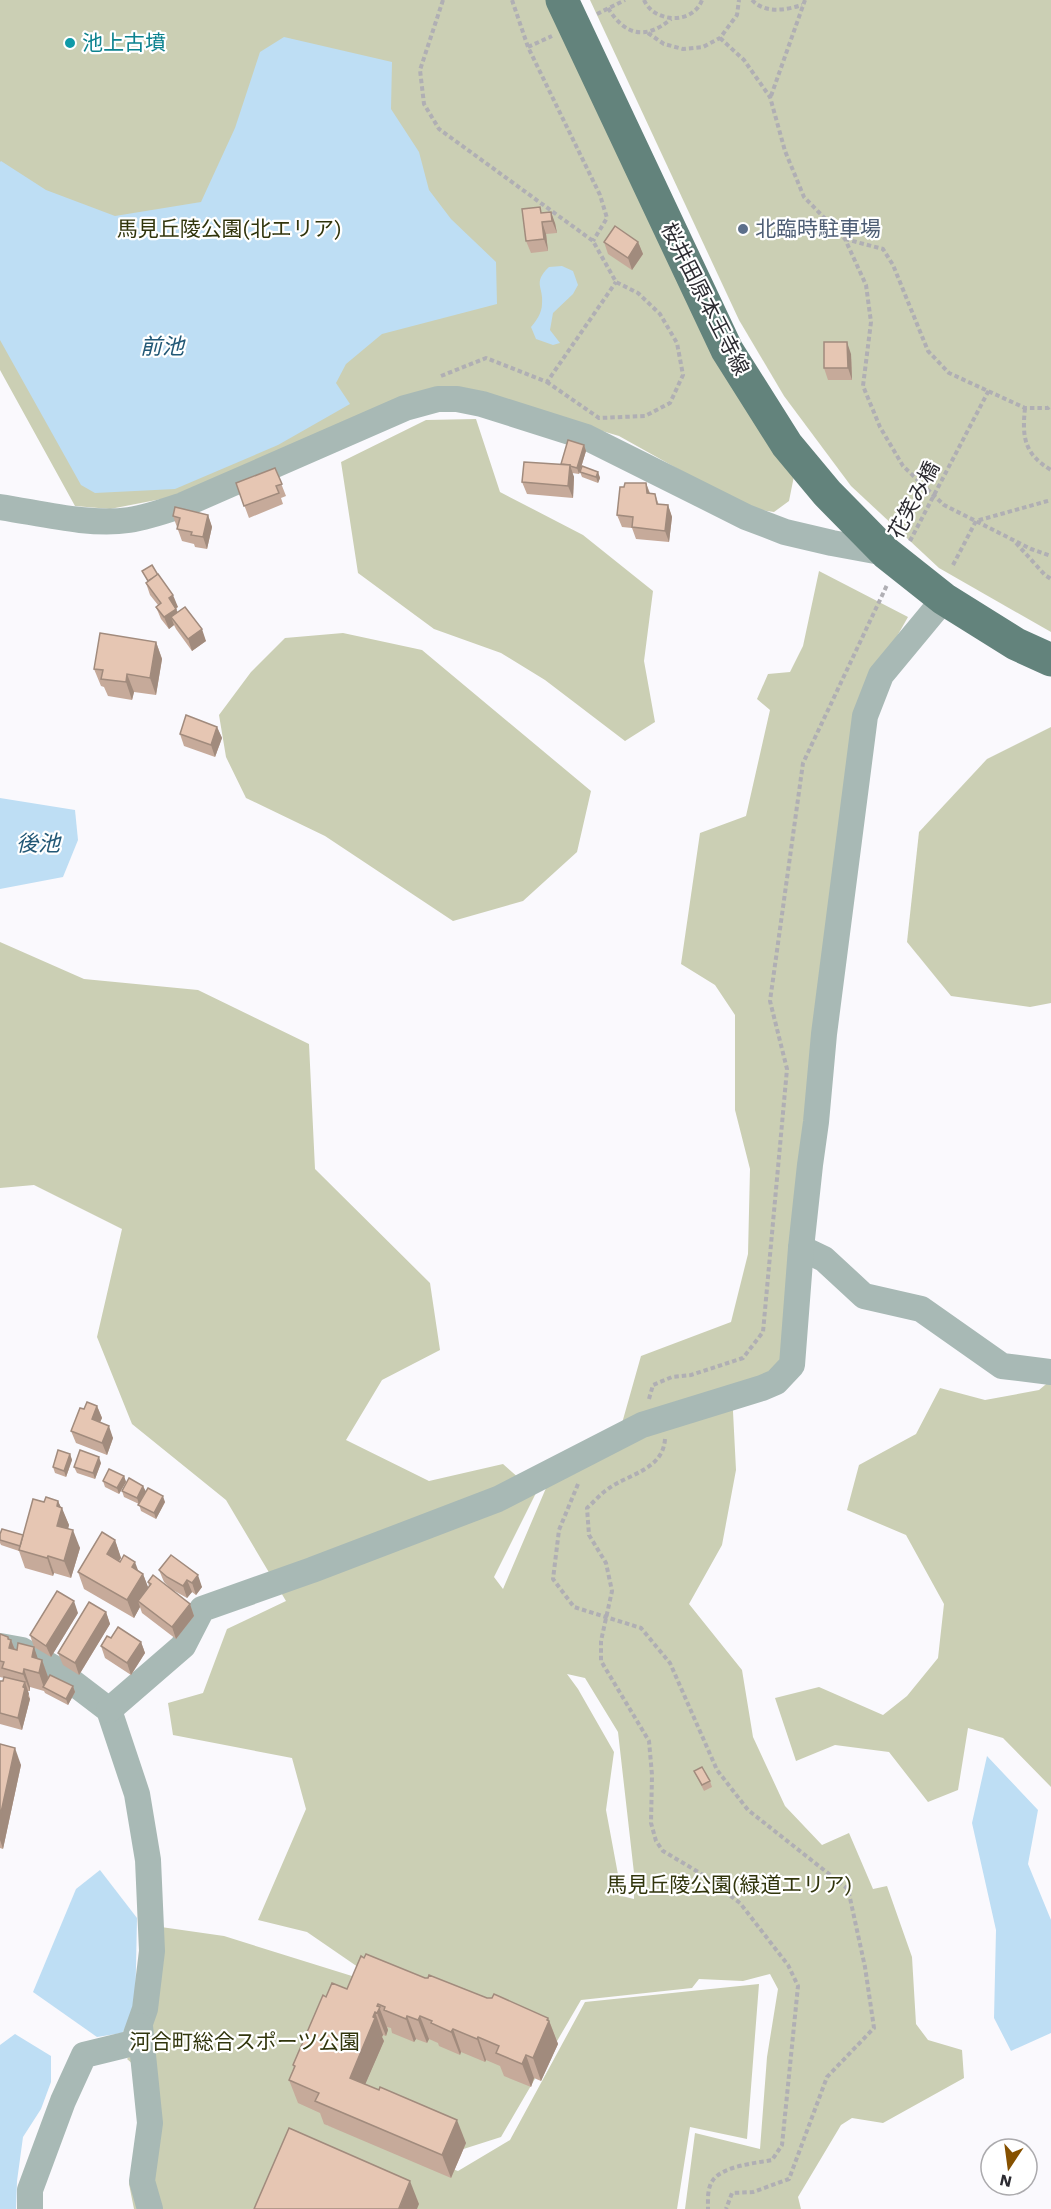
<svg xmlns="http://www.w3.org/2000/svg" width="1051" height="2209" viewBox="0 0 1051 2209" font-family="'Work Sans','Noto Sans JP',sans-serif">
<rect width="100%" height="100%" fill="#faf9fd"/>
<g fill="#cbcfb4" fill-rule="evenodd">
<path d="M0 0H547L794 476 789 501 774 512 748 508 619 436 464 390 182 495 110 509 75 506 0 370Z"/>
<path d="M590 0H1051V632L939 568 851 486 784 396 739 320Z"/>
<path d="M476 419 500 492 583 535 653 591 644 661 655 722 625 741 545 680 501 653 434 629 358 573 341 462 426 420Z"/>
<path d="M819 571 908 617 892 645 873 670 786 1362 732 1392 736 1470 722 1545 689 1604 742 1670 753 1737 785 1806 822 1845 849 1833 873 1889 887 1886 912 1957 916 2024 928 2040 962 2050 964 2078 883 2123 852 2118 841 2125 798 2197 801 2209H685L695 2133 760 2149 767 2057 778 1989 770 1974 743 1981 699 1979 692 1988 581 2000 501 2137 451 2153 340 2117 387 1987 307 1932 258 1920 306 1809 292 1758 173 1735 168 1703 203 1693 227 1629 286 1601 226 1500 132 1424 97 1337 122 1229 34 1185 0 1188V942L84 979 198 990 309 1044 315 1169 430 1283 440 1350 382 1380 346 1440 429 1481 503 1464 536 1493 494 1577 503 1589 549 1481 615 1448 641 1356 731 1322 748 1254 750 1169 735 1110V1015L715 985 681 964 700 833 746 816 770 710 757 699 768 674 790 672 803 646ZM567 1674 585 1678 618 1732 634 1873V1899L622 1896 606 1810 614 1752 578 1689Z"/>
<path d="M343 633 422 650 591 791 577 852 523 901 453 921 325 836 246 798 226 757 219 715 251 672 285 638Z"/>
<path d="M1051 727V1003L1030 1007 951 996 907 942 919 832 987 759Z"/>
<path d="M1051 1380V1787L1003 1738 968 1728 958 1790 928 1802 889 1752 835 1745 796 1761 775 1698 819 1687 883 1715 907 1696 938 1658 944 1604 906 1535 847 1510 859 1465 916 1434 940 1388 985 1400 1039 1390Z"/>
<path d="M161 1927 224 1936 368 1981 327 2125 458 2171 510 2140 585 2002 759 1984 747 2139 690 2127 677 2209H134L129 2184 142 2133 135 2066 127 2059 151 2032Z"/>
</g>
<g fill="#bedef4">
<path d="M284 37 392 62 391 109 419 152 429 190 451 219 496 262 497 304 382 334 346 364 336 383 350 404 278 445 175 489 95 493 81 485 0 340V162L1 161 46 190 115 216 201 202 235 128 260 52Z"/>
<path d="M562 266 573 271 578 285 573 294 553 313 550 330 560 343 553 345 536 339 531 327C536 321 542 313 542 304 544 287 532 283 549 267Z"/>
<path d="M0 798 75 810 78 840 63 877 0 889Z"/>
<path d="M987 1756 1038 1810 1028 1864 1051 1920V2033L1011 2051 994 2018 996 1930 972 1823Z"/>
<path d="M100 1870 137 1918 135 2014 122 2033 97 2037 33 1992 76 1889Z"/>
<path d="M15 2034 51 2056V2082L41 2109 23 2137 17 2181 16 2209H0V2045Z"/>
</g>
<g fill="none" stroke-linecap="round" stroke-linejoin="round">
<g stroke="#b0afb4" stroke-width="4" stroke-dasharray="4.5 3" stroke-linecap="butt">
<path d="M443 0 420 70 424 104 439 129 593 241 616 282 638 293 660 314 677 343 683 375 670 403 645 416 599 418 547 382"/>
<path d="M512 0 528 47 600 195 607 218 593 241"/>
<path d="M644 0C654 23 693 25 702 0"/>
<path d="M752 0C765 14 786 10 802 5"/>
<path d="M608 8C625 36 646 40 671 19"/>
<path d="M597 14 625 0"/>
<path d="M648 33 664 44 683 49 703 47 720 38 737 15 739 0"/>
<path d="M720 38 744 60 770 97 785 151 804 197 845 239 866 285 871 322 863 386 880 427 903 466 944 505 1031 549 1051 556"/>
<path d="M528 47 552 36"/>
<path d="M771 96 805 0"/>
<path d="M845 239 883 249 893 265 928 351 949 373 1025 408H1048L1051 405"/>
<path d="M441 376 486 358 547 382 616 282"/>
<path d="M1025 408C1022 437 1024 454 1051 470"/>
<path d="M910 541 989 390"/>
<path d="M1016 543 1045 575 1051 579"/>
<path d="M953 565 976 521 1051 500"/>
<path d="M649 1399 653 1385 672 1377 691 1375 743 1358 763 1332 787 1069 770 1001 803 763 887 585"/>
<path d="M665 1439C663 1470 628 1474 608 1489 600 1494 594 1502 587 1508L589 1535 606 1563 612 1591 601 1641V1661L649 1741 652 1775 651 1823 656 1841 663 1851 700 1873 740 1903 788 1965 798 1986 782 2145 772 2160C756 2163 723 2166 713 2180 707 2188 708 2200 708 2209"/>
<path d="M578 1484 559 1530 553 1579 574 1607 641 1628 670 1663 717 1770 748 1810 848 1889 865 1967 874 2028 827 2077 789 2179 753 2192 732 2193 726 2209"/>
</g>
<g stroke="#a8b9b5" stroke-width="26">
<path d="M0 507C40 513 89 526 129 520 148 517 165 511 183 505L405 408 438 399H457L482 404 586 437 746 517 785 532 832 543 886 553"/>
<path d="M801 1248 824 1259 864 1296 921 1309 1002 1366 1051 1372"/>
<path d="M0 1646 22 1650 54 1668 109 1710 137 1794 148 1860 152 1951 145 2009 133 2043 84 2055 63 2101 30 2190V2209"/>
<path d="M109 1710 183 1646 202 1609 312 1570 498 1499 642 1425 762 1388 776 1382 792 1365 801 1248 810 1165 816 1122 824 1034 865 716 881 675 944 599"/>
<path d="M140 2026 150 2123 142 2181 150 2209"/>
</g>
<path stroke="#63837c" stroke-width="33" d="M562 0 727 350 787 445 827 493 886 553 944 599 1016 644 1051 660"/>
</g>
<g fill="#c6aa9a">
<path d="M542 213 555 223 557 233 546 234 548 251 531 253 526 241Z"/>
<path d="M604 242H638L643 254 632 270 608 254Z"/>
<path d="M851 354 852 380H828L824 368Z"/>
<path d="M584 445 586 451 579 474 572 473 574 477 573 498 527 494 522 482 561 465Z"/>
<path d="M275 468 286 496 281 498 283 504 249 518 236 483Z"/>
<path d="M580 472H598L600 478 598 483 582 477Z"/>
<path d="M646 483 650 493 655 494 659 505H668L672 517 669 542 636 539 632 528 622 527 617 515 624 487Z"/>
<path d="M208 515 212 527 207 549 195 547 194 544 182 541 173 516Z"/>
<path d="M142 571 178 607 176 608 178 613 206 641 192 651 176 629 174 625 169 629 161 619 156 607 158 605 150 595 146 583 148 582Z"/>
<path d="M156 642 162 659 156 695 134 692 132 700 108 696 104 687 101 686 94 669Z"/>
<path d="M217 727 222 738 215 757 184 746 180 734Z"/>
<path d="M97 1406 102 1418 100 1422 113 1438 107 1455 76 1443 71 1431 84 1409Z"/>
<path d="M70 1454 72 1460 66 1477 55 1473 53 1467Z"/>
<path d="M101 1463 95 1479 77 1473 74 1467Z"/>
<path d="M124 1476 126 1482 119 1494 105 1487 103 1481Z"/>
<path d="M143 1486 146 1492 165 1502 156 1519 141 1511 139 1504 124 1497 122 1491Z"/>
<path d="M58 1501 69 1525 68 1529 80 1548 71 1578 54 1573 53 1576 25 1568 19 1551 1 1545 0 1543V1534L23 1535 44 1502Z"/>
<path d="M115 1540 121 1558 119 1561 143 1574 148 1588 149 1587 148 1582 190 1604 194 1616 176 1639 142 1613 140 1607 134 1618 84 1589 78 1572Z"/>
<path d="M171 1555 202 1587 196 1595 192 1592 187 1598 171 1589 164 1582 159 1570Z"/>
<path d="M106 1612 110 1624 79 1675 63 1665 58 1653Z"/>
<path d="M78 1613 51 1657 34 1647 30 1635Z"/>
<path d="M0 1634 8 1637 10 1640H11L15 1649 42 1660 48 1677 73 1686 75 1692 68 1705 45 1693 44 1691 30 1687V1691H28L30 1699 22 1730 0 1724V1681H3L4 1678 0 1677Z"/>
<path d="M111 1638 141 1642 145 1653 131 1675 105 1658 101 1646Z"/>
<path d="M0 1744 21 1765 3 1849 0 1848Z"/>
<path d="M694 1771 710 1781 712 1787 704 1791Z"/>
<path d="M425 1978 548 2018 558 2044 541 2081 534 2078 531 2087 504 2076 500 2066 486 2060 485 2062 461 2052 460 2055 439 2046 438 2043 429 2039 427 2043 416 2039 414 2042 392 2033 391 2028 387 2027 388 2030 386 2036 383 2035 382 2037 384 2041 365 2084 466 2143 451 2178 324 2124 320 2113 298 2103 289 2080 294 2068 293 2065 326 1997 347 1989Z"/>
</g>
<g fill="#a18b7d">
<path d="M551 212 555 223 557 233 552 221Z"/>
<path d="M542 222 546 234 548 251 544 239Z"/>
<path d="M638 242 643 254 632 270 628 258Z"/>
<path d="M847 342 851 354 852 380 848 368Z"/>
<path d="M584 445 586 451 579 474 577 468Z"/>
<path d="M570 465 574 477 573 498 568 486Z"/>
<path d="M598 472 600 478 598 483 596 477Z"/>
<path d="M646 483 650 495 647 493Z"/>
<path d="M668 505 672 517 669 542 665 531Z"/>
<path d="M208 515 212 527 207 549 203 537Z"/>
<path d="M173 595 178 607 173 610 169 598Z"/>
<path d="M176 609 181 621 171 617 174 625 169 629 164 617Z"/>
<path d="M202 629 206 641 192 651 188 639Z"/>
<path d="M156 642 162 659 156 695 150 678Z"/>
<path d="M127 674 134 692 132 700 126 682Z"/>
<path d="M217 727 222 738 215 757 211 745Z"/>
<path d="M97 1406 102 1418 96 1431 92 1419Z"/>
<path d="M109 1426 113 1438 107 1455 102 1443Z"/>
<path d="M70 1454 72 1460 66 1477 64 1471Z"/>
<path d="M99 1457 101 1463 95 1479 93 1473Z"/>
<path d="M124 1476 126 1482 119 1494 117 1488Z"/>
<path d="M143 1486 146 1492 139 1504 137 1498Z"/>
<path d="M163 1496 165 1502 156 1519 154 1513Z"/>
<path d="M58 1501 62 1510V1508L69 1525 64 1543 57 1526V1506Z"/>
<path d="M73 1530 80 1548 71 1578 64 1561Z"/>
<path d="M115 1540 121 1558 113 1571 107 1554Z"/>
<path d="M48 1556 54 1573 53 1576 47 1558Z"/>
<path d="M135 1562 141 1578 143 1574 150 1592 138 1601 140 1607 134 1618 127 1600 132 1567Z"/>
<path d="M198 1575 202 1587 196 1595 192 1583Z"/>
<path d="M187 1580 192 1592 187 1598 183 1586Z"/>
<path d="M74 1601 78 1613 51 1657 46 1646Z"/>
<path d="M190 1604 194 1616 176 1639 172 1627Z"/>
<path d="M106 1612 110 1624 79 1675 75 1663Z"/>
<path d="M8 1637 11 1643V1640L18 1658 9 1648 8 1639Z"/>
<path d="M141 1642 145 1653 131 1675 127 1663Z"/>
<path d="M34 1647 40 1665 32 1657Z"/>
<path d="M42 1660 48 1677 44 1688 39 1673Z"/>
<path d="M24 1669 30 1687V1691L23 1674Z"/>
<path d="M25 1682 29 1694 28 1696 30 1699 22 1730 18 1718Z"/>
<path d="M73 1686 75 1692 68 1705 66 1699Z"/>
<path d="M15 1748 21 1765 3 1849 0 1840V1817Z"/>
<path d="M378 2004 388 2030 386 2036 377 2013V2006Z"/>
<path d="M375 2012 383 2035 382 2037 384 2041 358 2101 350 2078Z"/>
<path d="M407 2016 416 2039 414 2042 406 2019Z"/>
<path d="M420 2016 429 2039 427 2043 418 2020Z"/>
<path d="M548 2018 558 2044 541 2081 533 2058Z"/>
<path d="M453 2029 461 2052 460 2055 451 2032Z"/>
<path d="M478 2037 486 2060 485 2062 477 2039Z"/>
<path d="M526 2055 534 2078 531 2087 522 2064Z"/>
<path d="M457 2120 466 2143 451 2178 442 2155Z"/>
<path d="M410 2181 419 2204 417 2209H399Z"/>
</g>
<g fill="#e6c6b3" stroke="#a18b7d" stroke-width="1.5">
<path d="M540 207 541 213 551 212 552 221 542 222 544 239 526 241 522 209Z"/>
<path d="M615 226 638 242 628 258 604 242Z"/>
<path d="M824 342H847L848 368H824Z"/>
<path d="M568 440 584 445 577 468 570 466V465L561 464Z"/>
<path d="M524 462 570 465 568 486 522 482Z"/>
<path d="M582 466 598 472 596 477 580 472Z"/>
<path d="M275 468 282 484 276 486 279 493 244 506 236 483Z"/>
<path d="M625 483H646L647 493 655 494 657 504 668 505 665 531 632 527 633 517 617 515 620 487H624Z"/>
<path d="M175 507 208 515 203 537 191 535 192 532 177 529 180 518 173 516Z"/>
<path d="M152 565 158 575 148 581 142 571Z"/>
<path d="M158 574 173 595 169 598 176 609 164 617 156 607 161 603 146 583Z"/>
<path d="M185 607 202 629 188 639 171 617Z"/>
<path d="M100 633 156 642 150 678 127 674 126 682 101 679 103 670 94 669Z"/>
<path d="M186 715 217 727 211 745 180 734Z"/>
<path d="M87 1402 97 1406 92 1419 109 1426 102 1443 71 1431 80 1408 84 1409Z"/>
<path d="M58 1450 70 1454 64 1471 53 1467Z"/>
<path d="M80 1450 99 1457 93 1473 74 1467Z"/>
<path d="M109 1469 124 1476 117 1488 103 1481Z"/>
<path d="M129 1478 143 1486 137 1498 122 1491Z"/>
<path d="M148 1488 163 1496 154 1513 138 1505Z"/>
<path d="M46 1497 58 1501 57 1506 62 1508 57 1526 73 1530 64 1561 48 1556 47 1558 19 1550 33 1499 44 1502Z"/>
<path d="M2 1529 23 1535 20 1546 0 1540V1534Z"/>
<path d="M102 1532 115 1540 107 1554 120 1562 124 1555 135 1562 132 1567 143 1574 127 1600 78 1572Z"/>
<path d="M171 1555 198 1575 192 1583 187 1580 183 1586 167 1577 159 1570Z"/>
<path d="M153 1575 190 1604 172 1627 138 1601 151 1584 148 1582Z"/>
<path d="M57 1591 74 1601 46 1646 30 1635Z"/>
<path d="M89 1602 106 1612 75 1663 58 1653Z"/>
<path d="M118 1627 141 1642 127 1663 101 1646 107 1636 111 1638Z"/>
<path d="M0 1634 8 1637V1639L11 1640 9 1648 17 1650 18 1643 34 1647 32 1657 42 1660 39 1673 24 1669 23 1674 2 1668 4 1662 0 1661Z"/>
<path d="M50 1675 73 1686 66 1699 43 1687Z"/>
<path d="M4 1677 25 1682 23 1687 25 1688 18 1718 0 1713V1681H3Z"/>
<path d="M0 1744 15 1748 0 1817Z"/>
<path d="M702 1767 710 1781 702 1785 694 1771Z"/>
<path d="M366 1954 425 1978H428L429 1975 487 1998H492L494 1994 548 2018 547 2020 549 2021 533 2058 526 2055 522 2064 496 2053 499 2046 478 2037 477 2039 453 2029 451 2032 431 2023 432 2021 420 2016 418 2020 407 2016 406 2019 384 2010 385 2007 378 2004 377 2006 380 2007 377 2013 375 2012 373 2017 375 2018 350 2078 379 2090 380 2087 457 2120 442 2155 315 2101 319 2093 289 2080 295 2066 293 2065 323 1995 326 1997 332 1983 347 1989 361 1956 364 1958Z"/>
<path d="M289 2128 410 2181 399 2208 400 2209H254Z"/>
</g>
<circle fill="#0f9aa8" stroke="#fff" stroke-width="2" cx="70" cy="43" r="6"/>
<circle fill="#5c6f8a" stroke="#fff" stroke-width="2" cx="743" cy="229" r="6"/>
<g text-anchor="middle" stroke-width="4.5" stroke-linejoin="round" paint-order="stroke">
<g font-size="21" fill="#0d838f" stroke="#fff" text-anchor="start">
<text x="82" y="50">池上古墳</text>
</g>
<g font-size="21" fill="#31350c" stroke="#fff">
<text x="229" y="236">馬見丘陵公園(北エリア)</text>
<text x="729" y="1892">馬見丘陵公園(緑道エリア)</text>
<text x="245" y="2049">河合町総合スポーツ公園</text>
</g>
<g font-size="21" fill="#4e5e75" stroke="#fff" text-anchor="start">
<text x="755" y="236">北臨時駐車場</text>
</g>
<g font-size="21" fill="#2c2b31" stroke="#fff">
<text transform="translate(705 299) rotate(63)" y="7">桜井田原本王寺線</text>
<text transform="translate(914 500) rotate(-62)" y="7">花笑み橋</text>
</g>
<g font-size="22" font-style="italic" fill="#225876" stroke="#fff">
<text x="162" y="354">前池</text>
<text x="38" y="851">後池</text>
</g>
</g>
<g transform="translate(1009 2167) rotate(193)"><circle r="28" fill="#ffffff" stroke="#abaaad" stroke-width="1.5"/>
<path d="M0-4.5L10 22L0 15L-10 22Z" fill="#865100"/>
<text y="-9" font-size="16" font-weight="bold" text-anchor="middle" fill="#2c2b31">N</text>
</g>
</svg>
